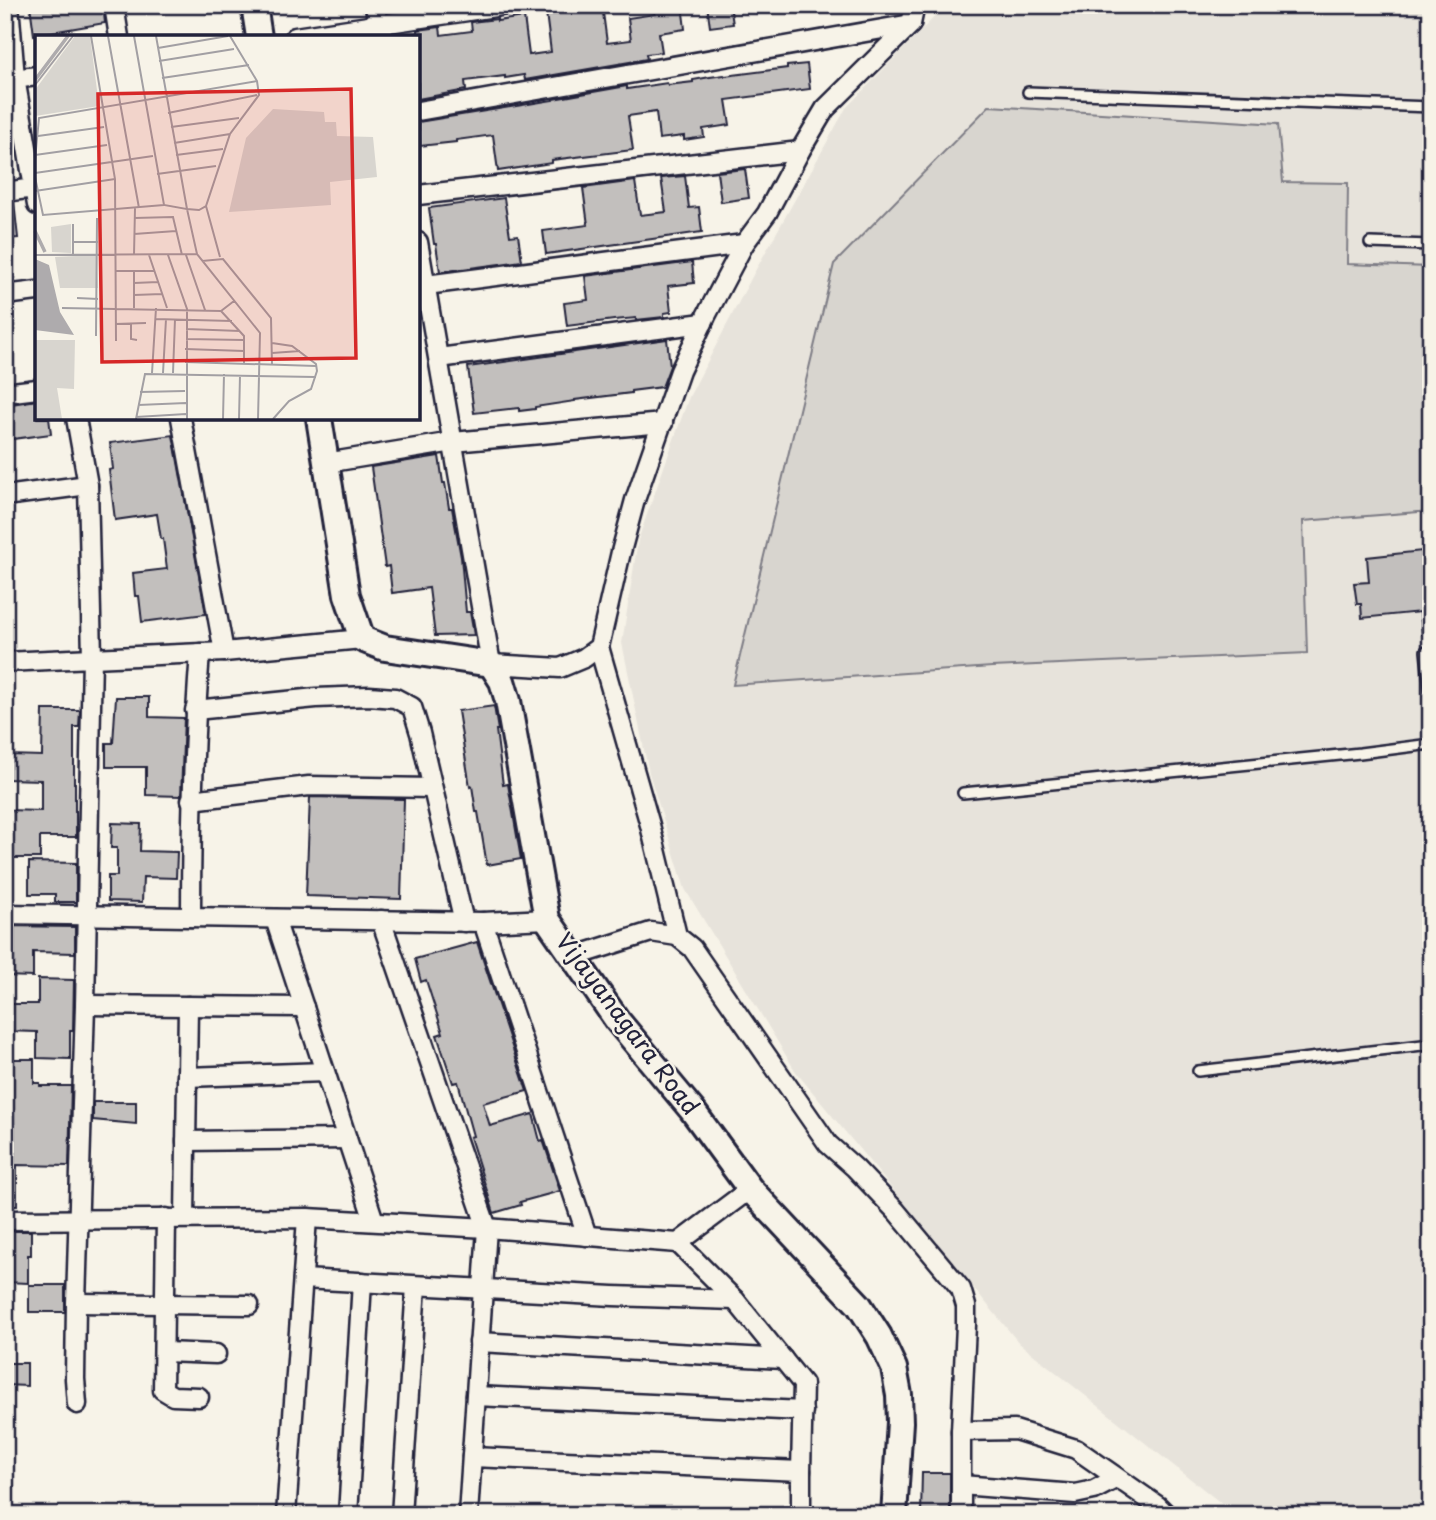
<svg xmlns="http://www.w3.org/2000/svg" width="1436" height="1520" viewBox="0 0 1436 1520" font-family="'Playpen Sans',sans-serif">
<rect width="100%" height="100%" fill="#f7f3e8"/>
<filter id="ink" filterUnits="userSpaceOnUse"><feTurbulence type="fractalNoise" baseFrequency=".0143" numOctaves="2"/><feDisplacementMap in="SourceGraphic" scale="14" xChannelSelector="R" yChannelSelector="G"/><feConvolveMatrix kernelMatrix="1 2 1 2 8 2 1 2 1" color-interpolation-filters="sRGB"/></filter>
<g filter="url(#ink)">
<path fill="#e7e3db" d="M946 5H1431V1515H1236L1019 1343 796 1072 685 889 649 773 622 643 638 540 689 397 754 273 846 108Z"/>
<path fill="#d8d5cf" stroke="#7d7c85" stroke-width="2" d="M989 106 1278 124 1283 182 1348 183 1347 264 1431 267V511L1303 521 1307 653 992 667 733 685 834 264Z"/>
<g fill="#c2bfbd" stroke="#22223b" stroke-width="2">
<path d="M30 5H103L105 23 34 35Z"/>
<path d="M582 5H602L607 43 631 40 628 18 655 14 654 5H682L685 29 659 33 662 52 646 54 647 59 525 80 524 75 505 78V76L465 81 466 90 418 99V30L440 27 441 35 472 31 471 22 497 19V21L524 17 529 55 551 52 546 13 574 9 573 6Z"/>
<path d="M707 5H730L733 24 710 27Z"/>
<path d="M807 64 810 89 726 100 730 125 703 129 704 137 684 140V136L659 139 656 112 628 116 633 150 552 160V163L498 171 493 135 456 140V142L420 146 418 122 553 100V99L627 86V89L667 83 668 85 693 82V80L710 77 724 75 725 76 787 68V66Z"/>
<path d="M745 169 749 198 721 202 717 172Z"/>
<path d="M685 176 689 208 699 207 702 232 546 254 543 231 588 225 583 188 635 181 640 215 666 212 661 178Z"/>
<path d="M504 198 510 236 518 235 522 261 440 272 436 244H434L429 208Z"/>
<path d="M14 202 18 238 5 239V203Z"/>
<path d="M692 262 694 283 668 286 671 312 664 313V317L636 320V318L614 320 567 326 564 303 588 300 585 276Z"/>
<path d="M667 339 670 366 662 387 631 391V393L575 400V401L535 407V409L519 411V408L474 413 468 367Z"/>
<path d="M37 400V418H49L51 434 5 440V405Z"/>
<path d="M173 435 206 614 142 622 139 596H135L133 573 167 569 163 539H161L157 514 115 520 109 470 113 469 110 443Z"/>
<path d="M439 456 443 483H445L449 508H452L461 557 466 612H470L474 635 435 636 429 588 392 593 389 566 385 567 371 467Z"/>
<path d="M1431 550V633L1422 634 1420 612 1362 618 1361 604H1357L1354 583 1369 582 1367 557Z"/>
<path d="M116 697H149V717L184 718 181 796 146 795V767H106V743H113Z"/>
<path d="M494 706 498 730H496L503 785 508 784 521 859 487 865 478 812H476L472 786 470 787 458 711Z"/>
<path d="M43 710H80L79 727H74V783H75V811H76V837H40V858H7V810L41 811V780L7 779 8 755 42 756Z"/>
<path d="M310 797 404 799 401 899 306 896Z"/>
<path d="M112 823 141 824 140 851 177 852 176 878 143 877 142 902 108 901V876H117V848H111Z"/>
<path d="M29 862 76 863V902H55V894H29Z"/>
<path d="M5 926 75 927V953L33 952V977L5 976Z"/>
<path d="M477 942 527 1091 483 1103 490 1126 533 1114 540 1141 543 1140 560 1191 520 1202 521 1205 494 1213 470 1137 473 1136 458 1082 453 1083 437 1035 443 1033 434 1005 426 980 421 982 415 959Z"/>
<path d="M38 979 74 980 73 1031H70V1059L37 1058V1032L5 1031V1004H38Z"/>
<path d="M5 1059H34V1083H40V1086H71L69 1166 17 1165V1206H5Z"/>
<path d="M93 1102H136V1124L93 1120Z"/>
<path d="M5 1231H31V1255H28V1283L5 1282Z"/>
<rect x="29" y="1285" width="36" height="27"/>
<path d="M5 1363H27V1386L5 1385Z"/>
<path d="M922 1473H950V1515H921Z"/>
</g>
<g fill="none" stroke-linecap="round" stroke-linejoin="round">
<g stroke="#22223b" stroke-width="14">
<g id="lane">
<path d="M1028 92 1431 107"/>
<path d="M1370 243 1431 245"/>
<path d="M1426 651 1431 700"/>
<path d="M963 793 1360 753 1431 744"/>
<path d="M1198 1071 1431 1044"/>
</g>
</g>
<g stroke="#22223b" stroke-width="23">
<g id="street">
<path d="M9 5 15 78 37 205"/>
<path d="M114 5 119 37"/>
<path d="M375 5 379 37"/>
<path d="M295 37 508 5"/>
<path d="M6 80 37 76"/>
<path d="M418 111 911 24"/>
<path d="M5 192 34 188"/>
<path d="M418 195 800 151"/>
<path d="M418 242 491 664 560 668 584 658 599 647 621 552 635 500 680 371 706 316 744 244 767 213 800 151 825 109 911 24 915 5"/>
<path d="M426 285 744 244"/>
<path d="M5 295 37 291"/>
<path d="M439 358 703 323"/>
<path d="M5 393 37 389"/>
<path d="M76 418 88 485 92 657 85 1005 76 1303 75 1379 77 1404"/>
<path d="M181 418 224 652"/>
<path d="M326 463 453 442 663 423"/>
<path d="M5 496 88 485"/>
<path d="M599 647 650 825 677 936"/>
<path d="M5 662 224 652 362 639"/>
<path d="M195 710 316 698 369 696 395 698 412 707 420 733 464 922"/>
<path d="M191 800 309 786 432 788"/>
<path d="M5 914 483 922 547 919"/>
<path d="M191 917C191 829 193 741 200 653"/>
<path d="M275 919 374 1221"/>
<path d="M381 920 487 1228 468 1515"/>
<path d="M483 922 587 1236"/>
<path d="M573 957 651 932 677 936 692 948 828 1144 855 1168 896 1211 961 1289 966 1306V1325L961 1431V1515"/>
<path d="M85 1005 304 1007"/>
<path d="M187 1077 325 1072"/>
<path d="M186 1141 347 1139"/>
<path d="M185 1218 188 1006"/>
<path d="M5 1220 307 1218 487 1228 678 1243 750 1189"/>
<path d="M678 1243 735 1300 803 1384 801 1471"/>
<path d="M303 1279 613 1296 735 1300"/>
<path d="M165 1295 166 1218"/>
<path d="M76 1303 249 1305"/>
<path d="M164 1305 163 1390 173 1396 199 1397"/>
<path d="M479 1342 783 1359"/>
<path d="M164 1352 216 1354"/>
<path d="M476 1396 803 1411"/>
<path d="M961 1431 1015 1430 1076 1449 1158 1506 1167 1515"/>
<path d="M472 1457 801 1471V1515"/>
<path d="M961 1485 1075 1494 1094 1490 1117 1478"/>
<path d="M286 1515 307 1218"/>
<path d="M348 1515 362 1282"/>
<path d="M401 1515 416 1286"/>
</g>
</g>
<g stroke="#22223b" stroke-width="30">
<g id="secondary">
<path d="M254 5 259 37"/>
<path d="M319 418 347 595 362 639 385 648 491 664 502 681 508 701 547 919 617 1020 692 1110 750 1189 859 1305 879 1336 894 1368 899 1395 900 1422 894 1515"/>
</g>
</g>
<use href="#lane" stroke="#f7f3e8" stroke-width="9"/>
<use href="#street" stroke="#f7f3e8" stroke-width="18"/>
<use href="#secondary" stroke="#f7f3e8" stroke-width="24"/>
</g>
</g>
<g text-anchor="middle" stroke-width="5" stroke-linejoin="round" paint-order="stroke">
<g font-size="24" fill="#22223b" stroke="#f7f3e8">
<text transform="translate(627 1024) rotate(53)" y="8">Vijayanagara Road</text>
</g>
</g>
<g transform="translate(35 35)">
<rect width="385" height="385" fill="#f7f3e8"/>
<path d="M40 1H55L64 71 0 81V55ZM238 74 289 77 290 87H301L302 101 338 102 342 142 295 147 296 170 194 177 211 103ZM36 189V218L17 217 16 192ZM61 220 63 253H25L20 222ZM0 305H40L39 354 22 353 27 384H0Z" fill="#d8d5cf"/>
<path d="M0 224 14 230 25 277 39 300 0 295Z" fill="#aeabad"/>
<path fill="none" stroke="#aeabad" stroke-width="3.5" d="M0 45 33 1M0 196 10 217"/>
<path fill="none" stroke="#a29fa3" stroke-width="2" d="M56 1 80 144 81 306M73 1 104 173M99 1 129 170 152 174 162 219 225 298 223 384M121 1 152 174 164 175 171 171 195 99 224 60 222 46 195 1M123 13 193 1M124 26 199 14M127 43 214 30M0 50 38 1M133 78 222 60M136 92 204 83M3 101 69 92M139 108 195 99M0 120 72 110M141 120 188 114M0 125 4 83 222 46M0 138 118 121M122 139 181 131M0 142 8 180 129 170M0 156 80 144M171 171 185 222M99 183 138 182 147 220M99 199 141 196M38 207H63M0 220 162 219M38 220V189M99 220 100 173M114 220 132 273M133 220 152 274V384M151 220 170 275M167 226 188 224 236 283 237 330M81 236H119M99 236V273M99 248 123 247M99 260 127 259M42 263 63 264M27 273 186 276 199 266M186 276 209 301V316M120 284 197 286M80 289 111 288M96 289V304L102 305M151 294 205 296M61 301 62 183M151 304 209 305M237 308 257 311 281 329 282 336 276 354 254 366 238 384M150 314 209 316V329M237 318 265 316M150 327 281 331M117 338 121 273M128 338 131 284M138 338 140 284M105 357 150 356M103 370 151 368M101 382 151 379M101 384 110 339 281 342M188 384 189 339M204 384 205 340"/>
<path fill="#d62828" fill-opacity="0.15" stroke="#d62828" stroke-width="3.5" d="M316 54 321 323 67 327 63 59Z"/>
<rect width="385" height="385" fill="none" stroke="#22223b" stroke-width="3.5"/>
</g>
<rect width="1436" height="1520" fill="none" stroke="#f7f3e8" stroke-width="28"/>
<rect x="14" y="14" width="1408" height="1492" fill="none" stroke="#22223b" stroke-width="2.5" filter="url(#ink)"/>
</svg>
